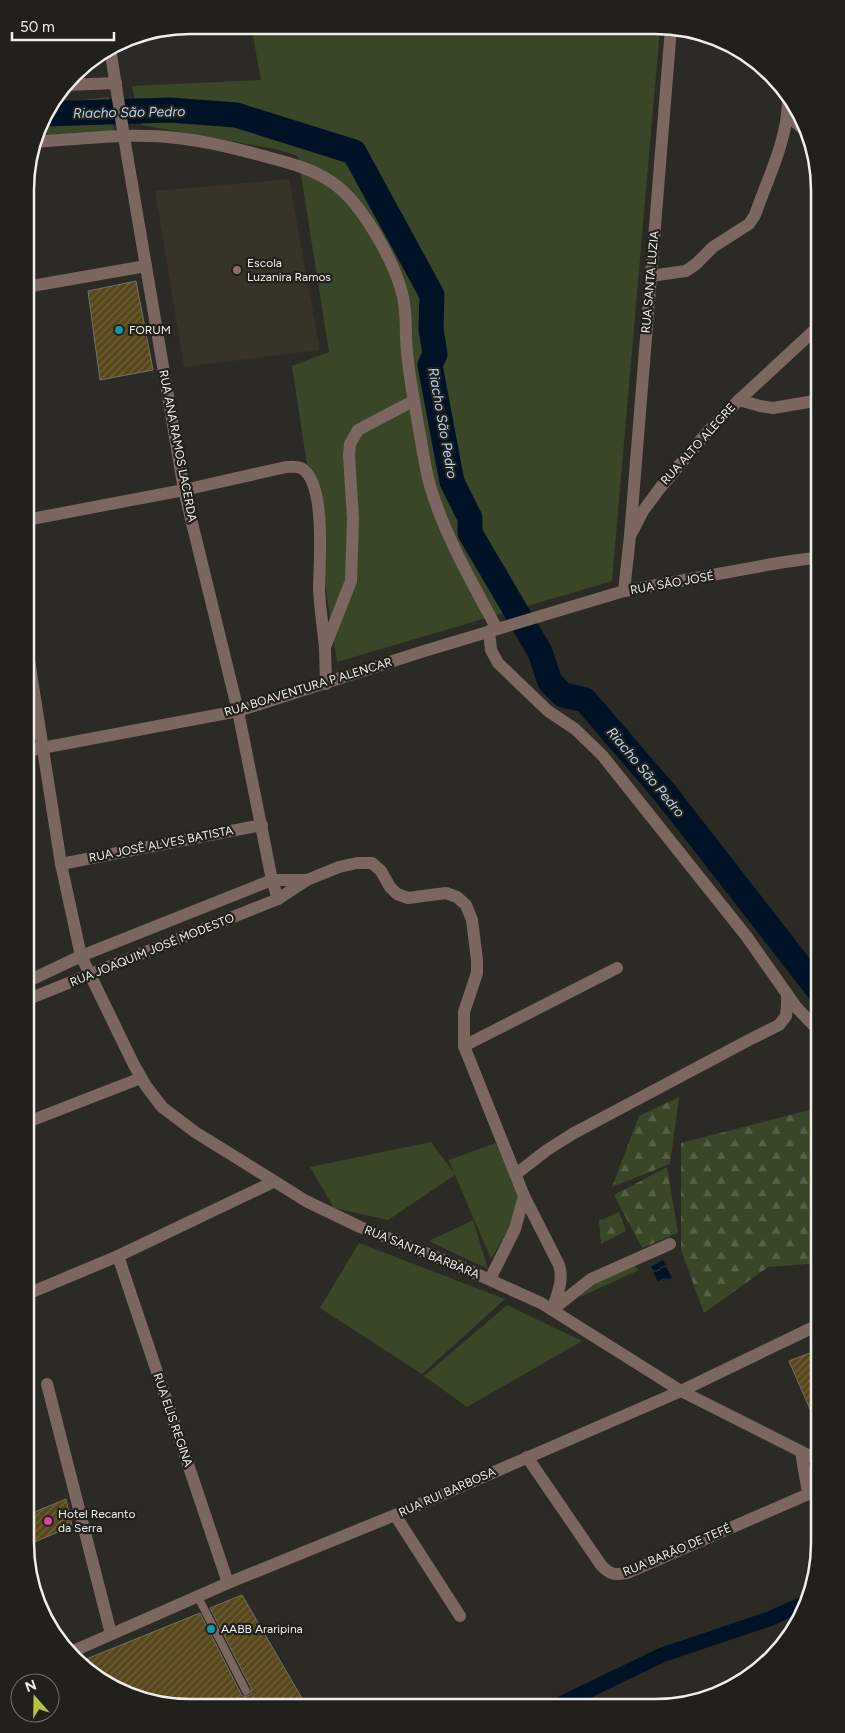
<svg xmlns="http://www.w3.org/2000/svg" width="845" height="1733" viewBox="0 0 845 1733" font-family="Figtree,sans-serif">
<defs>
<pattern id="forest-firs" width="22" height="20" patternUnits="userSpaceOnUse" patternTransform="scale(1.25)"><rect width="22" height="20" fill="#394728"/><path d="M5 1l3.5 6h-7zM16 11l3.5 6h-7z" fill="#566247"/></pattern>
<pattern id="water-waves" width="16" height="10" patternUnits="userSpaceOnUse" patternTransform="scale(1.25)"><rect width="16" height="10" fill="#001225"/><path d="M0 5q4-4 8 0t8 0" fill="none" stroke="#263545"/></pattern>
<pattern id="building-hatch" width="6" height="6" patternUnits="userSpaceOnUse" patternTransform="scale(1.25)"><rect width="6" height="6" fill="#57471b"/><path d="M-1 1l2-2M0 6l6-6M5 7l2-2" fill="none" stroke="#6f623c"/></pattern>
</defs>
<rect width="100%" height="100%" fill="#2c2a25"/>
<path fill="#373328" d="M289 179 320 350 184 367 155 191Z"/>
<g fill="#394728">
<path d="M251 25 660 28 612 581 337 662 292 366 329 352 298 156 275 149 141 125 132 86 261 80Z"/>
<path d="M109 97 114 131 36 136 42 116 52 103Z"/>
<path d="M431 1142 454 1173 449 1160 496 1143 518 1197 512 1223 491 1259 455 1175 388 1220 334 1208 310 1167Z"/>
<path d="M473 1220 488 1269 429 1241Z"/>
<path d="M359 1243 505 1299 422 1374 320 1308Z"/>
<path d="M634 1265 639 1270 580 1297 582 1289Z"/>
<path d="M507 1305 582 1341 467 1407 424 1376Z"/>
</g>
<g fill="url(#forest-firs)">
<path d="M679 1097 670 1164 612 1187 639 1116Z"/>
<path d="M817 1108 820 1114V1263L768 1267 704 1313 681 1250V1143Z"/>
<path d="M667 1167 678 1233 642 1248 614 1195Z"/>
<path d="M619 1212 626 1231 601 1244 599 1221Z"/>
</g>
<path fill="url(#water-waves)" d="M663 1260 672 1278 658 1282 651 1267Z"/>
<g fill="none" stroke-linecap="round" stroke-linejoin="round">
<path stroke="#001225" stroke-width="15" d="M552 1708 662 1655 769 1619 809 1601"/>
<path stroke="#001225" stroke-width="25" d="M44 114 170 110 236 115 354 152 432 295 431 329 435 354 430 365 452 482 470 518V533L540 652 550 682 563 695 585 700 665 793 820 992"/>
</g>
<g fill="url(#building-hatch)" stroke="#72706a">
<path d="M136 281 153 370 100 380 88 291Z"/>
<path d="M820 1349V1432L789 1361Z"/>
<path d="M66 1499 72 1526 25 1546V1516Z"/>
<path d="M242 1595 307 1707H168L117 1691 82 1668 79 1662 200 1613 241 1694 243 1696H248L251 1694V1688L210 1608Z"/>
</g>
<g fill="none" stroke-linecap="round" stroke-linejoin="round">
<path stroke="#7b6660" stroke-width="8" d="M198 1597 246 1691"/>
<g stroke="#7b6660" stroke-width="12">
<path d="M110 48 124 137 184 490 238 711 272 880 278 899"/>
<path d="M66 85 116 83"/>
<path d="M788 102 787 115 809 134"/>
<path d="M34 142C81 139 131 132 177 138 207 141 238 149 267 157 290 163 313 169 333 183 362 203 395 262 403 297 407 315 405 334 407 352 409 378 415 404 419 430 423 450 425 470 431 489 446 538 473 584 497 629"/>
<path d="M650 276 686 271 696 264 713 247 749 224 755 215C766 183 783 149 787 115"/>
<path d="M26 287 146 266"/>
<path d="M739 400 760 406 773 408 820 400"/>
<path d="M26 520 184 490 286 467C291 467 296 466 301 468 327 482 319 564 319 590 320 609 323 628 325 647"/>
<path d="M630 536 671 28"/>
<path d="M624 591 630 536 643 511 660 488 711 428 739 400 820 325"/>
<path d="M489 631 491 650 498 663 548 711 575 729 602 755 747 937 787 994V1005L786 1016 779 1025 749 1040 574 1133 547 1150 516 1174"/>
<path d="M26 641 61 864 81 956 134 1065 146 1086 162 1107 195 1132 306 1201 360 1227 459 1266 541 1303 681 1391 820 1461"/>
<path d="M326 684 325 647 351 581 353 519 349 455 350 444 358 430 413 401"/>
<path d="M26 751 238 711 421 652 624 591 778 563 820 557"/>
<path d="M61 864 262 825"/>
<path d="M26 982 81 956 272 880H307"/>
<path d="M787 994 796 1007 820 1032"/>
<path d="M26 1000 278 899 307 880 339 867 357 863H372L381 871 390 887 397 894 408 898 446 893 457 897 466 905 472 920 477 960V973L464 1012V1046L524 1196 559 1265C564 1281 557 1295 552 1310L591 1279 670 1244"/>
<path d="M464 1046 617 968"/>
<path d="M25 1123 141 1078"/>
<path d="M118 1256 228 1583"/>
<path d="M490 1279 515 1229 524 1196"/>
<path d="M25 1295 118 1256 273 1182"/>
<path d="M47 1384 111 1634"/>
<path d="M801 1452 808 1493"/>
<path d="M527 1457 601 1565C610 1575 615 1575 627 1573L820 1489"/>
<path d="M395 1515 460 1616"/>
<path d="M71 1652 228 1583 395 1515 681 1391 820 1324"/>
</g>
</g>
<circle fill="#8d6e63" stroke="#22201b" stroke-width="2" cx="237" cy="270" r="5"/>
<g fill="#0f9aa8" stroke="#22201b" stroke-width="2">
<circle cx="119" cy="330" r="5"/>
<circle cx="211" cy="1629" r="5"/>
</g>
<circle fill="#d1479c" stroke="#22201b" stroke-width="2" cx="48" cy="1521" r="5"/>
<g text-anchor="middle" stroke-width="4.5" stroke-linejoin="round" paint-order="stroke">
<g font-size="12" fill="#efeeeb" stroke="#22201b" text-anchor="start">
<text x="247" y="267">Escola<tspan x="247" dy="14">Luzanira Ramos</tspan></text>
<text x="129" y="334">FORUM</text>
<text x="58" y="1518">Hotel Recanto<tspan x="58" dy="14">da Serra</tspan></text>
<text x="221" y="1633">AABB Araripina</text>
</g>
<g font-size="12" fill="#efeeeb" stroke="#22201b">
<text transform="translate(650 282) rotate(-85)" y="4">RUA SANTA LUZIA</text>
<text transform="translate(698 444) rotate(-48)" y="4">RUA ALTO ALEGRE</text>
<text transform="translate(178 446) rotate(79)" y="4">RUA ANA RAMOS LACERDA</text>
<text transform="translate(672 583) rotate(-10)" y="4">RUA SÃO JOSÉ</text>
<text transform="translate(308 687) rotate(-17)" y="4">RUA BOAVENTURA P ALENCAR</text>
<text transform="translate(161 844) rotate(-11)" y="4">RUA JOSÊ ALVES BATISTA</text>
<text transform="translate(152 950) rotate(-22)" y="4">RUA JOAQUIM JOSÉ MODESTO</text>
<text transform="translate(422 1252) rotate(22)" y="4">RUA SANTA BARBARA</text>
<text transform="translate(173 1420) rotate(71)" y="4">RUA ELIS REGINA</text>
<text transform="translate(447 1492) rotate(-24)" y="4">RUA RUI BARBOSA</text>
<text transform="translate(677 1550) rotate(-23)" y="4">RUA BARÃO DE TEFÉ</text>
</g>
<g font-size="14" font-style="italic" fill="#b2d6f4" stroke="#22201b">
<text transform="translate(129 112) rotate(-1)" y="5">Riacho São Pedro</text>
<text transform="translate(443 423) rotate(80)" y="5">Riacho São Pedro</text>
<text transform="translate(646 772) rotate(50)" y="5">Riacho São Pedro</text>
</g>
</g>
<path d="M0 0H845V1733H0ZM190 34H655A156 156 0 0 1 811 190V1543A156 156 0 0 1 655 1699H190A156 156 0 0 1 34 1543V190A156 156 0 0 1 190 34Z" fill="#22201b" fill-rule="evenodd"/>
<path fill="none" stroke="#efeeeb" stroke-width="2.5" d="M190 34H655A156 156 0 0 1 811 190V1543A156 156 0 0 1 655 1699H190A156 156 0 0 1 34 1543V190A156 156 0 0 1 190 34Z"/>
<g transform="translate(35 1698) rotate(340)"><circle r="24" fill="#22201b" stroke="#74726e"/>
<path d="M0-4L9 19L0 12L-9 19Z" fill="#b9c046"/>
<text y="-8" font-size="14" font-weight="bold" text-anchor="middle" fill="#efeeeb">N</text>
</g>
<path d="M12 32v8h102v-8" fill="none" stroke="#efeeeb" stroke-width="2.5"/>
<text x="20" y="32" font-size="15" fill="#efeeeb" stroke="#22201b" stroke-width="4" paint-order="stroke">50 m</text>
</svg>
